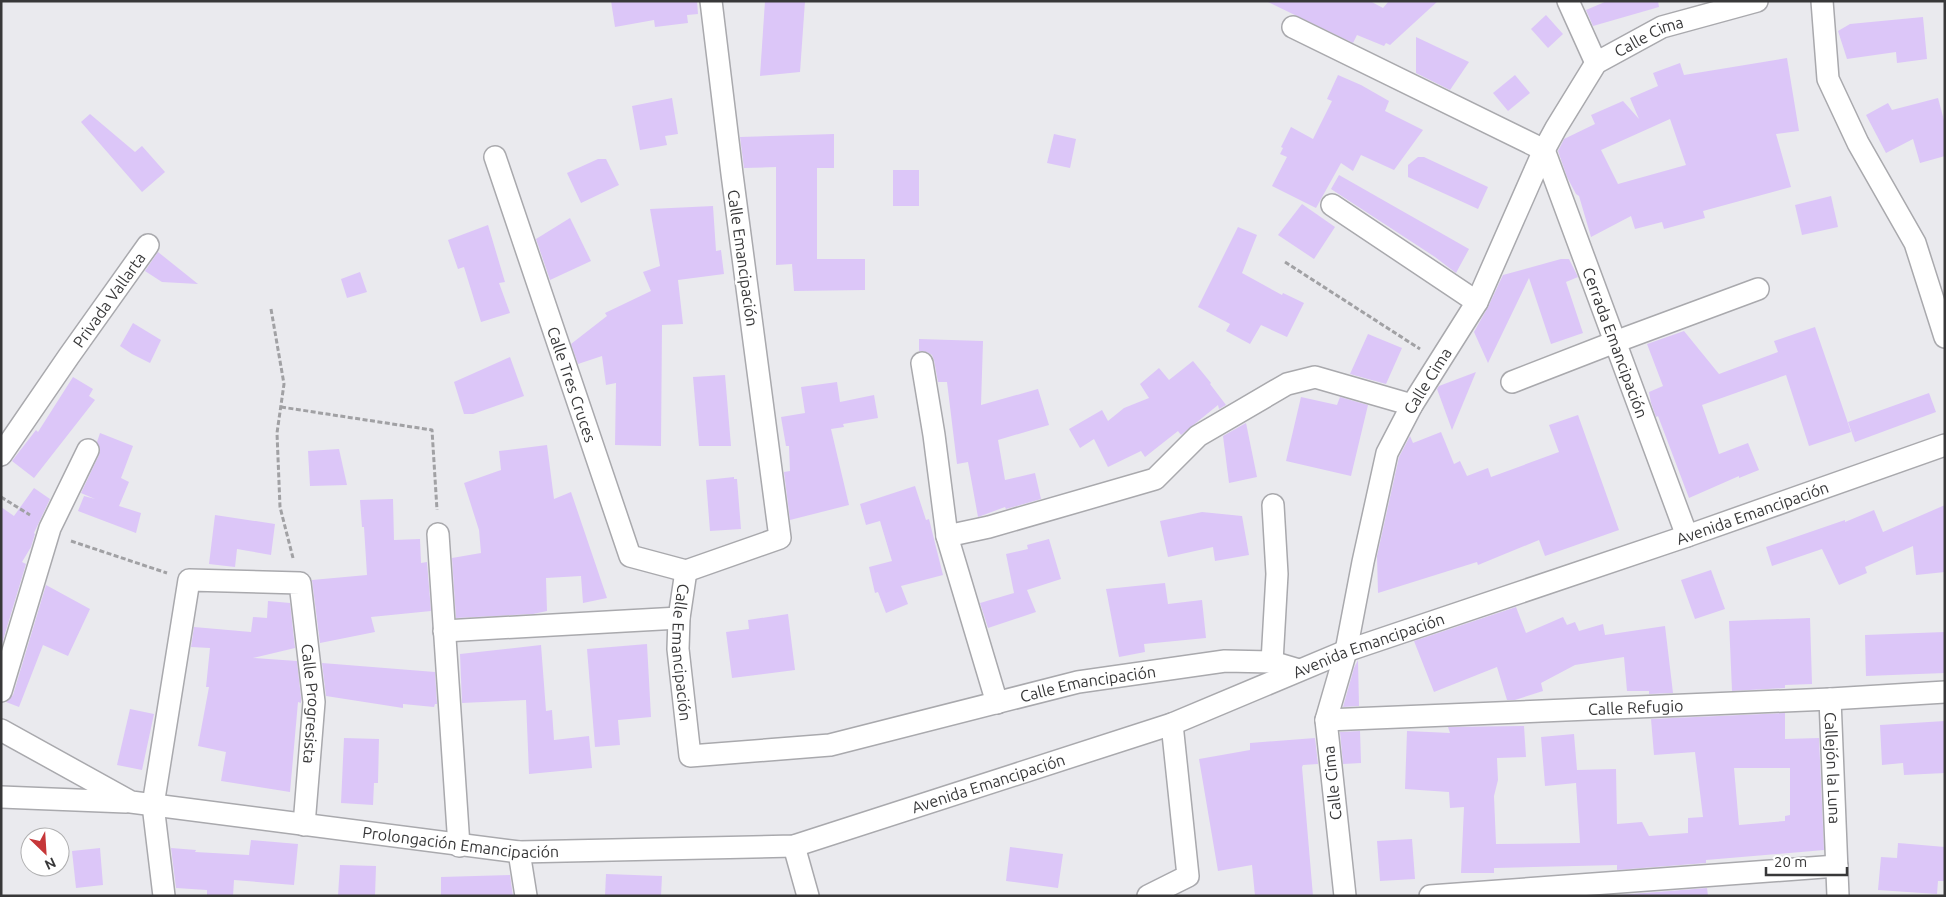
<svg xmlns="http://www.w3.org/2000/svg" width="1946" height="897" viewBox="0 0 1946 897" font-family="Ubuntu,sans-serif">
<rect width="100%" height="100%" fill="#eaeaee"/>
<g fill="#dcc6f8" fill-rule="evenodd">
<path d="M611 1H697L698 14 687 15 688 23 655 27 654 20 615 27Z"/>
<path d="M765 1H805L800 72 760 76Z"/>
<path d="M1266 1H1370L1383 8 1389 1H1438L1390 45 1386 43 1384 46 1357 35 1353 43Z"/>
<path d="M1607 1H1658L1659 7 1593 26 1586 10Z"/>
<path d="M1546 15 1563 34 1548 48 1531 29Z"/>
<path d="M1923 17 1927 59 1897 63 1896 52 1847 59 1838 31 1850 24Z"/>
<path d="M1416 37 1469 62 1450 90 1416 73Z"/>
<path d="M1787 58 1799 131 1776 134 1791 187 1703 211 1705 218 1664 229 1662 222 1635 229 1631 216 1591 237 1579 196 1576 194 1567 177 1558 151 1564 139 1595 124 1591 115 1623 101 1639 119 1630 98 1658 86 1653 73 1680 63 1684 75ZM1670 119 1686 165 1618 184 1601 150Z"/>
<path d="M1338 75 1361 85 1389 101 1385 111 1423 130 1394 170 1361 155 1353 171 1341 163 1316 208 1272 186 1287 157 1280 154 1283 148 1281 147 1291 127 1313 139 1332 101 1327 99Z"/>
<path d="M1515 75 1530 93 1508 111 1493 93Z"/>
<path d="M672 98 678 134 665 136 667 145 640 150 632 106Z"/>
<path d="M1938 98 1945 124V156L1920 163 1913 139 1886 153 1866 115 1888 103 1892 110Z"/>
<path d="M90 114 135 152 142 146 165 172 142 192 81 122Z"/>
<path d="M834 134V168H817V259H865V290L794 291 792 264 776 265V167L744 168 740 137Z"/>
<path d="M1054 134 1076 139 1070 168 1047 163Z"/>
<path d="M1418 157H1424L1488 187 1478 209 1408 177V165Z"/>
<path d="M598 159H606L619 185 581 203 567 173Z"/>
<rect x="893" y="170" width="26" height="36"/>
<path d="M1339 175 1469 249 1456 273 1435 257 1331 189Z"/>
<path d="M1831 196 1838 227 1802 235 1795 205Z"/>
<path d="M1302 204 1335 227 1314 259 1278 235Z"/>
<path d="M713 206 716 251 721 250 724 274 678 280 683 324 662 325 661 446 615 445 616 383 606 385 602 356 578 364 571 344 607 316 605 313 651 291 643 272 660 266 650 209Z"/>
<path d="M570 218 591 261 550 280 536 239Z"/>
<path d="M488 225 505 282 499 283 510 313 481 322 464 267 458 269 448 240Z"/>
<path d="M1238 227 1257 235 1242 273 1282 295 1283 293 1304 303 1287 337 1261 325 1250 344 1226 331 1230 324 1198 307Z"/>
<path d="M158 252 198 284 162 282 145 271Z"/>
<path d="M1561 259H1569L1578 277 1566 282 1583 333 1551 344 1529 278 1488 363 1474 332 1488 307 1503 275Z"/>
<path d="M360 272 367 292 347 298 341 279Z"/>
<path d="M133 323 161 340 150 363 132 354 120 346Z"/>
<path d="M1815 327 1851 432 1809 446 1786 375 1702 405 1719 454 1748 443 1759 470 1739 478V476L1689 498 1658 416 1656 417 1651 403 1649 392 1663 386 1647 344 1684 331 1719 374 1778 352 1774 341Z"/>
<path d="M1368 334 1402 348 1386 384 1350 374Z"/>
<path d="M919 339 983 341 981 405 1038 389 1049 425 998 440 1005 480 1035 473 1041 499 1006 509 1005 507 978 517 968 462 957 464 947 382H938L934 360 932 355 927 352 919 351Z"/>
<path d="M510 357 524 396 473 414H464L454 382Z"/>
<path d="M1193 361 1211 383 1210 384 1226 405 1219 409 1218 405 1181 435 1178 431 1145 457 1141 451 1108 467 1094 439 1080 448 1069 429 1102 410 1108 421 1124 408 1149 398 1140 384 1159 368 1169 380Z"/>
<path d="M1476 372 1452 430 1437 389 1439 386Z"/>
<path d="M725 375 731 446H699L693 377Z"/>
<path d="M73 377 93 389 89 396 95 400 34 478 12 461 36 430 38 432Z"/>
<path d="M837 382 840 402 874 395 878 418 843 424 844 427 831 429 849 505 790 520 784 472 790 471 789 446H786L781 417 805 413 801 387Z"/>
<path d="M1929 393 1936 412 1855 442 1848 422Z"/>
<path d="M1301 397 1337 405 1340 397 1368 405 1351 476 1286 461Z"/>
<path d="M1578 415 1619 530 1545 556 1539 540 1478 565 1477 562 1378 593 1377 556 1399 457 1410 436 1413 443 1441 432 1454 464 1460 461 1467 476 1488 468 1491 477 1559 452 1549 425Z"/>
<path d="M1246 423 1257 477 1229 483 1223 436Z"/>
<path d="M100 433 133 446 121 478 129 482 119 506 141 513 136 533 78 511 84 496 95 499 81 493 99 455 100 449 97 442Z"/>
<path d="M547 445 554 499 571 492 607 598 583 603 581 576 546 578 547 611 533 614 456 618 452 558 481 553 479 530 464 483 501 470 499 451Z"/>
<path d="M339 449 347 485 310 486 308 451Z"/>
<path d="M734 477V479H737L741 529 710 531 706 480Z"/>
<path d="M915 486 926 520 929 519 943 575 901 586 908 604 886 613 878 592 875 593 869 567 892 561 880 521 866 525 860 504Z"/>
<path d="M34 488 50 499 34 533 35 534 31 547 22 562 26 564 1 647V507L14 516Z"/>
<path d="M393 499 394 540 420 539 421 563 427 562 431 611 371 617 375 632 320 643 312 580 367 575 364 527H362L360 500Z"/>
<path d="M1945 505V572L1916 575 1913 546 1865 567 1867 573 1839 585 1822 549 1772 566 1766 547 1845 520V522L1874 510 1883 532Z"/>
<path d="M1202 512 1242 516 1249 555 1215 561 1213 547 1168 557 1160 521Z"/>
<path d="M215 515 275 524 271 555 237 549 235 567 209 564Z"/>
<path d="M1049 539 1061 579 1027 590 1036 612 988 628 980 603 1014 593 1006 554 1028 549 1027 545Z"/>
<path d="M1711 570 1725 609 1695 619 1681 580Z"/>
<path d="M1165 583 1168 604 1202 600 1206 638 1144 644 1145 652 1119 657 1106 589Z"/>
<path d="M46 585 90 609 68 656 43 645 19 707 6 702 13 695Z"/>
<path d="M268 601 290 603 295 648 253 658 297 661 301 698V703L298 702 290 792 221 781 226 752 198 746 209 687H206L210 648 191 647 194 627 251 632 253 617 267 618Z"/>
<path d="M1516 607 1526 633 1563 617 1567 625 1575 622 1579 631 1603 624 1605 635 1665 626 1673 693 1649 694V691H1627L1624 657 1575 665 1541 683 1543 691 1515 700H1507L1497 667 1434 692 1414 641Z"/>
<path d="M788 614 795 670 732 678 726 632 749 629 748 620Z"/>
<path d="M1810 618 1812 684 1785 685V688L1732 691 1729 621Z"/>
<path d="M1945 632V673L1866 676 1865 635Z"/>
<path d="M647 644 651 717 618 720 620 745 595 747 587 649Z"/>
<path d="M541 645 546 711 552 710 554 740 589 736 592 768 529 774 526 700 462 703 460 654Z"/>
<path d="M1358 660 1359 706 1343 707 1354 668Z"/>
<path d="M322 663 435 672 437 704H435L434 707 403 704V708L326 696Z"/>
<path d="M130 709 154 714 142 770 117 765Z"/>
<path d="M1785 713V739L1819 738 1824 850 1706 860V863L1617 870V865L1494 868V873H1461L1464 807 1450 808 1449 792 1405 789 1407 731 1450 733 1448 727 1524 726 1526 757 1497 758 1498 780 1494 796 1496 844 1580 843 1576 783 1545 786 1541 737 1574 734 1577 770 1616 769 1617 824 1642 822 1649 836 1688 833V818L1703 817 1695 752 1654 755 1651 719ZM1734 768H1790V815L1785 816V821L1739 825Z"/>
<path d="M1945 721V773L1904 775 1903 763 1882 765 1880 725Z"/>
<path d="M1360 731 1361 763 1343 764 1340 732Z"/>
<path d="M344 738 379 739 378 783H374L373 805 341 803Z"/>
<path d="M1315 738 1318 764 1303 765 1302 767 1313 896H1255L1252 865 1218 871 1199 759 1250 750V743Z"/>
<path d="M1412 839 1415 879 1380 881 1377 841Z"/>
<path d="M251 840 298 844 294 885 234 880 233 896H207V890L176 888 171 848 196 850 195 852 249 855Z"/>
<path d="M1898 843 1945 847V881H1938L1937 894 1878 890 1881 857 1897 858Z"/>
<path d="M1010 847 1063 854 1058 888 1006 881Z"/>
<path d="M100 848 103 885 76 888 72 851Z"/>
<path d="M340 865 376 866 375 896H338Z"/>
<path d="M606 874 662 876 661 896H605Z"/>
<path d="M510 875 513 896H441V877Z"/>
<path d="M1707 888 1708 896H1619V895Z"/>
</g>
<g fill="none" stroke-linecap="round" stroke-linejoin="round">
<g stroke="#a9a9ad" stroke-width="24">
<g id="street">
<path d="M1568 1 1596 63"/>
<path d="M1822 1 1828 79 1858 143 1915 243 1945 337"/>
<path id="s1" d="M1293 27 1544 150 1687 536"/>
<path id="s2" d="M495 157 630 556 686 571"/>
<path d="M1332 205 1477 302"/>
<path d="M922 363 934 435 947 536 997 703"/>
<path d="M1512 382 1615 342 1758 289"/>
<path id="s3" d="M1 455 69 356 148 245"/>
<path d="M438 534 459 846"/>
<path d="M947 536 989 527 1155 479 1198 436 1287 384 1315 377 1412 405"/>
<path id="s4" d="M686 571 679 618 678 649 690 756 830 745 1078 682 1225 661 1272 662 1299 670"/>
<path d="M686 571 780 538 732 174 711 1"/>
<path d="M444 631 679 618"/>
<path d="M1272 662 1277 574 1273 505"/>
<path d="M1 691 50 528 88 450"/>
<path id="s5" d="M1830 699 1838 896"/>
<path id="s6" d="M1326 720 1830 699 1945 692"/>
<path id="s7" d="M1 730 131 802 519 852 794 846 1172 724 1346 651 1687 536 1945 445"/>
<path d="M1 797 126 802"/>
<path d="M794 846 808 896"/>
<path d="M519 852 526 896"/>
<path id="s8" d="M164 896 153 805 189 580 300 583 314 702 304 825"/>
<path d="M1148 896 1188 876 1172 724"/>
<path id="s9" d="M1345 896 1326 720 1346 651 1363 562 1387 453 1412 405 1477 302 1544 150 1556 128 1596 63 1662 27 1757 1"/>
<path d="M1430 896 1837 866"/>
</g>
</g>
<g stroke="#a1a1a4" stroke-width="3" stroke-dasharray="5 2.5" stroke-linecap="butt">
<path d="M574 1V2"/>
<path d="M1285 262 1420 349"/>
<path d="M271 309 284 384 277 433 280 507 293 558"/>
<path d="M281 407 432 430 437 510"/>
<path d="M1 497 30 515"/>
<path d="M71 541 167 573"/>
</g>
<use href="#street" stroke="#fff" stroke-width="21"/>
</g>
<g text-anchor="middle" stroke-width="5" stroke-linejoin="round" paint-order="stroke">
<g font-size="16" fill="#383839" stroke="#fff">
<text dy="6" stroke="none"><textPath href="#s9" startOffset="954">Calle Cima</textPath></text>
<text transform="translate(743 258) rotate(82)" y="6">Calle Emancipación</text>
<text dy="6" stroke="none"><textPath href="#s3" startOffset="189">Privada Vallarta</textPath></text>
<text dy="6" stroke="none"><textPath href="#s1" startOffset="485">Cerrada Emancipación</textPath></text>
<text dy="6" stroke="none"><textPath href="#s9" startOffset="534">Calle Cima</textPath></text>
<text dy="6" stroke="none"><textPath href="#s2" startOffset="240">Calle Tres Cruces</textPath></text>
<text dy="6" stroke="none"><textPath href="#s7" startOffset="1830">Avenida Emancipación</textPath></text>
<text dy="6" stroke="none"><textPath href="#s7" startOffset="1424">Avenida Emancipación</textPath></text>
<text dy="6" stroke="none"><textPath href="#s4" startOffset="82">Calle Emancipación</textPath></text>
<text dy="6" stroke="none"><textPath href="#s4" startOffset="592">Calle Emancipación</textPath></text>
<text dy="6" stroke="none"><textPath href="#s8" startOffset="552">Calle Progresista</textPath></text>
<text dy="6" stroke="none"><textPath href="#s6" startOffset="310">Calle Refugio</textPath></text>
<text dy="6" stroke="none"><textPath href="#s5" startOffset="69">Callejón la Luna</textPath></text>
<text dy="6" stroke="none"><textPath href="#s7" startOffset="1019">Avenida Emancipación</textPath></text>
<text transform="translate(1332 783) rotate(-96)" y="6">Calle Cima</text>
<text dy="6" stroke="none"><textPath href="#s7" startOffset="481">Prolongación Emancipación</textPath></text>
</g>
</g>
<rect width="1946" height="897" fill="none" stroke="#383839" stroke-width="5"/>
<g transform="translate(45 852) rotate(155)"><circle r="24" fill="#ffffff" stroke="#afafb0"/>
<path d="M0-4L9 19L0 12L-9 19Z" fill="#c63739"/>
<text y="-8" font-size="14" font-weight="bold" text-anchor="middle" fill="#383839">N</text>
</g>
<path d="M1766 867v8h81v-8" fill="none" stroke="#383839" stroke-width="2.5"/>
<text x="1774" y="867" font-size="15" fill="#383839" stroke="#ffffff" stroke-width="4" paint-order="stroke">20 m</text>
</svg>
